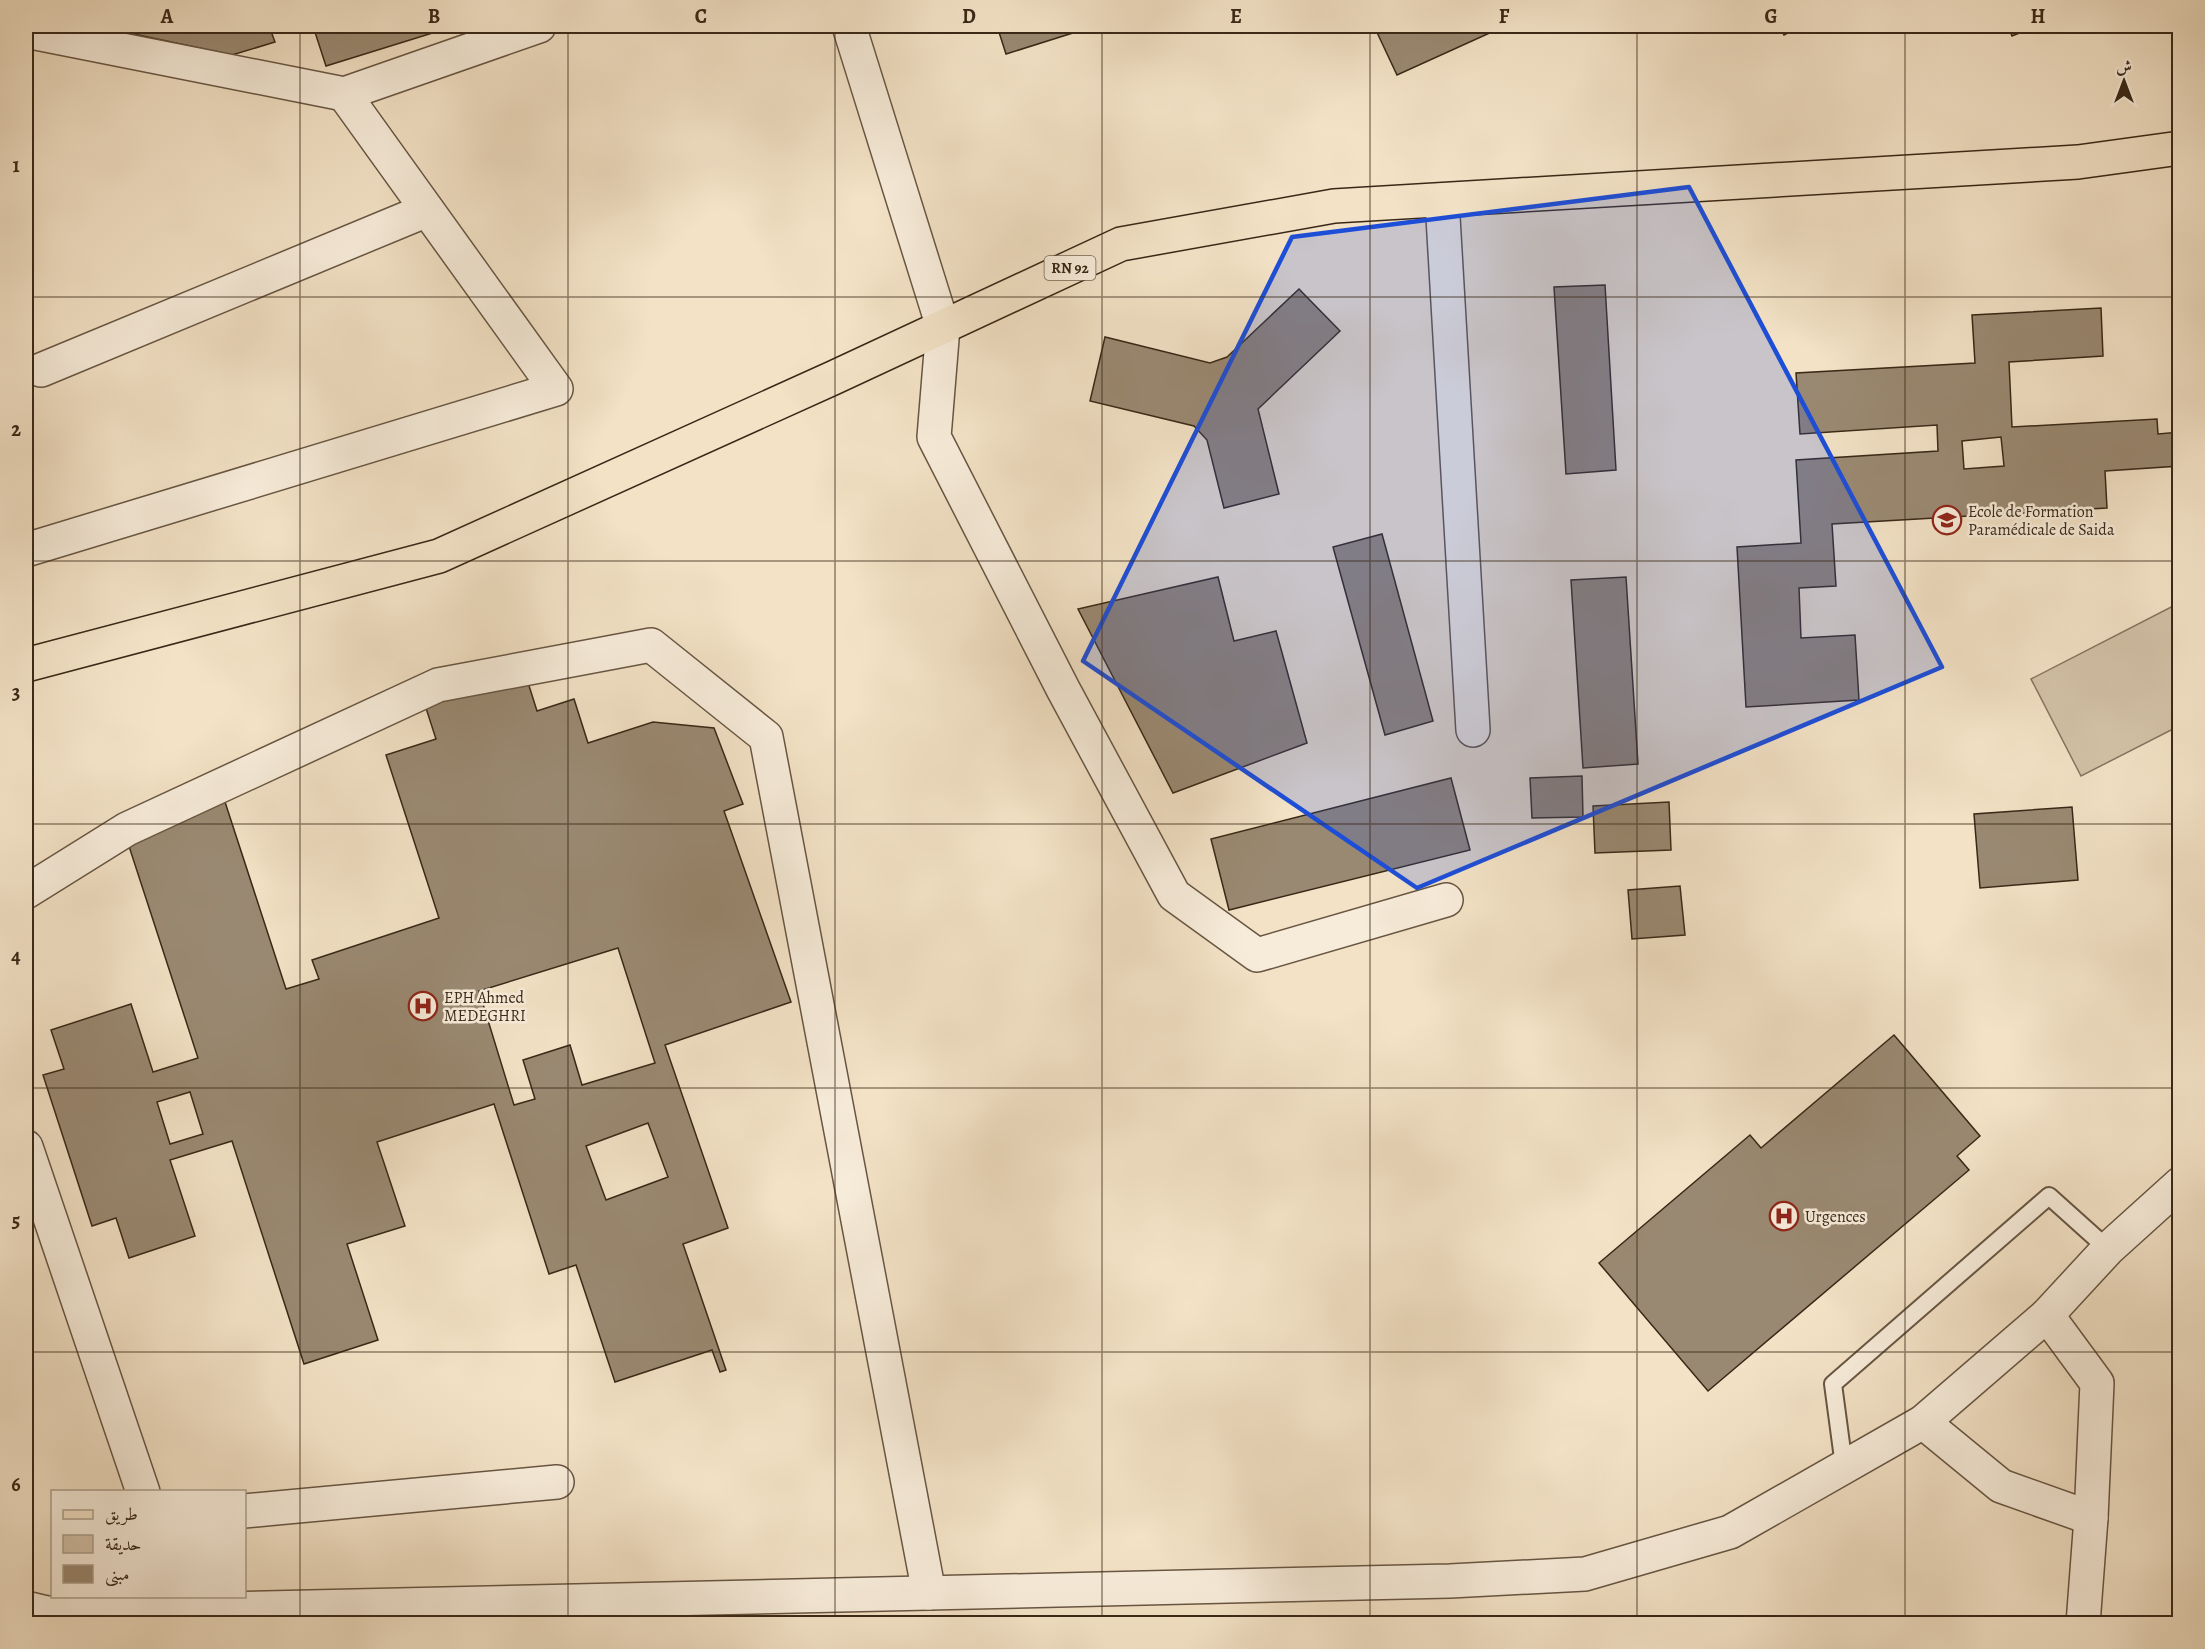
<svg xmlns="http://www.w3.org/2000/svg" width="2205" height="1649" viewBox="0 0 2205 1649" font-family="Alegreya,Amiri,serif">
<rect width="100%" height="100%" fill="#f3e2c6"/>
<filter id="stains"><feTurbulence type="fractalNoise" baseFrequency=".00333" numOctaves="4"/><feColorMatrix values="0 0 0 0 .2 0 0 0 0 .09 0 0 0 0 .02 0 0 0 .5 -.17"/></filter>
<radialGradient id="worn" r=".72"><stop offset=".6" stop-color="#630" stop-opacity="0"/><stop offset="1" stop-color="#630" stop-opacity=".3"/></radialGradient>
<path fill="#d3c2a8" stroke="#867560" stroke-width="1.5" d="M2179 603V726L2081 776 2031 679Z"/>
<g fill="#9a8972" stroke="#392817" stroke-width="1.5" fill-rule="evenodd">
<path d="M127 26H269L275 42 232 55 129 33Z"/>
<path d="M313 26H455L326 66Z"/>
<path d="M997 26H1095L1006 54Z"/>
<path d="M1374 26H1505L1397 75Z"/>
<path d="M1779 26H1802L1784 35Z"/>
<path d="M2008 26H2037L2012 36Z"/>
<path d="M1605 285 1616 470 1566 474 1554 287Z"/>
<path d="M1299 289 1340 331 1258 409 1279 494 1224 508 1207 440 1194 426 1090 401 1105 337 1210 363 1227 357Z"/>
<path d="M2101 308 2103 356 2009 362 2012 427 2157 419 2158 434 2180 432V466L2105 471 2107 508 1832 524 1836 586 1799 588 1801 638 1855 635 1859 700 1746 707 1737 547 1801 543 1796 460 1938 451 1937 425 1800 434 1796 373 1975 363 1972 315ZM2001 437 2004 466 1964 469 1962 441Z"/>
<path d="M1382 534 1433 721 1385 735 1333 547Z"/>
<path d="M1218 577 1234 641 1276 631 1307 743 1173 793 1078 609Z"/>
<path d="M1626 577 1638 764 1583 768 1571 580Z"/>
<path d="M525 673 537 711 574 699 588 743 653 722 714 728 743 804 724 811 791 1002 665 1045 728 1228 683 1244 726 1370 720 1372 712 1350 615 1382 576 1265 549 1274 494 1104 377 1142 405 1226 347 1244 378 1340 304 1364 232 1141 170 1160 195 1236 129 1258 116 1218 92 1226 43 1075 64 1069 51 1030 131 1004 153 1072 198 1058 125 834 225 802 286 989 319 979 312 960 439 918 386 755 436 739 425 705ZM618 948 655 1063 582 1085 570 1045 523 1060 535 1099 514 1105 479 991ZM190 1092 203 1134 170 1144 157 1102ZM648 1123 668 1177 606 1200 586 1146Z"/>
<path d="M1582 776 1583 817 1532 818 1530 778Z"/>
<path d="M1451 778 1470 850 1229 910 1211 839Z"/>
<path d="M1669 802 1671 850 1595 853 1593 806Z"/>
<path d="M2072 807 2078 880 1980 888 1974 814Z"/>
<path d="M1680 886 1685 935 1632 939 1628 890Z"/>
<path d="M1894 1035 1980 1136 1957 1156 1969 1170 1708 1391 1599 1263 1750 1135 1761 1148Z"/>
</g>
<g fill="none" stroke-linecap="round" stroke-linejoin="round">
<g stroke="#685643" stroke-width="20">
<path id="lane" d="M1844 1466 1833 1384 2049 1196 2108 1249"/>
</g>
<g stroke="#685643" stroke-width="36">
<g id="street">
<path d="M849 26 943 327 934 437 1063 689 1174 895 1257 955 1446 900"/>
<path d="M26 31 344 94 539 26"/>
<path d="M1442 200 1473 730"/>
<path d="M41 370 427 210"/>
<path d="M26 550 556 389 344 94"/>
<path d="M26 892 127 829 438 685 651 645 766 737 929 1593"/>
<path d="M26 1147 143 1492"/>
<path d="M2047 1315 2097 1383 2091 1518 2083 1624"/>
<path d="M1923 1422 2001 1486 2091 1518"/>
<path d="M244 1511 557 1482"/>
<path d="M26 1608 47 1613 94 1612 1450 1581 1585 1574 1730 1532 1923 1422 2047 1315 2108 1249 2180 1184"/>
</g>
</g>
<g stroke="#392817" stroke-width="36">
<path id="primary" d="M26 665 439 556 833 378 1121 244 1334 206 2078 162 2180 148"/>
</g>
<use href="#lane" stroke="#f7ecda" stroke-width="16"/>
<use href="#street" stroke="#f7ecda" stroke-width="33"/>
<use href="#primary" stroke="#f3e2c6" stroke-width="33"/>
</g>
<path fill="#1d4ed8" fill-opacity="0.2" stroke="#1d4ed8" stroke-width="4.5" stroke-linejoin="round" d="M1689 187 1942 667 1417 888 1083 661 1292 237Z"/>
<path fill="none" stroke="#392817" stroke-width="1.5" stroke-opacity="0.55" d="M300 26V1624M568 26V1624M835 26V1624M1102 26V1624M1370 26V1624M1637 26V1624M1905 26V1624M26 297H2180M26 561H2180M26 824H2180M26 1088H2180M26 1352H2180"/>
<defs>
<g id="university-ring" transform="scale(1.5)"><circle r="9.5" fill="#f7ecda" stroke="#8f2418" stroke-width="1.5"/><path d="M0-5L7-2L0 1L-7-2ZM-4 1L0 2.5L4 1V4Q0 6-4 4Z" fill="#8f2418"/></g>
<g id="hospital-ring" transform="scale(1.5)"><circle r="9.5" fill="#f7ecda" stroke="#8f2418" stroke-width="1.5"/><path d="M-5-5h3v3.5h4V-5h3V5h-3V1.5h-4V5h-3Z" fill="#8f2418"/></g>
</defs>
<g fill-rule="evenodd">
<use href="#university-ring" x="1947" y="520"/>
<use href="#hospital-ring" x="423" y="1006"/>
<use href="#hospital-ring" x="1784" y="1216"/>
</g>
<g text-anchor="middle" stroke-width="5" stroke-linejoin="round" paint-order="stroke">
<rect fill="#f7ecda" stroke="#726352" stroke-width="1.5" x="1044.5" y="256" width="51" height="24" rx="4.5"/>
<g font-size="15" font-weight="bold" fill="#392817">
<text x="1070" y="273">RN 92</text>
</g>
<g font-size="16" fill="#392817" stroke="#f7ecda" text-anchor="start">
<text x="1968" y="517">Ecole de Formation<tspan x="1968" dy="18">Paramédicale de Saida</tspan></text>
<text x="444" y="1003">EPH Ahmed<tspan x="444" dy="18">MEDEGHRI</tspan></text>
<text x="1805" y="1222">Urgences</text>
</g>
</g>
<rect width="2205" height="1649" fill="none" stroke="#f3e2c6" stroke-width="66"/>
<rect x="51" y="1490" width="195" height="108" fill="#f7ecda" stroke="#ab9e8c" stroke-width="1.5"/>
<rect x="63" y="1510" width="30" height="9" fill="#f3e2c6" stroke="#ab9e8c" stroke-width="1.5"/>
<text x="105" y="1520" font-size="18" fill="#392817">طريق</text>
<rect x="63" y="1535" width="30" height="18" fill="#d3c2a8" stroke="#ab9e8c" stroke-width="1.5"/>
<text x="105" y="1550" font-size="18" fill="#392817">حديقة</text>
<rect x="63" y="1565" width="30" height="18" fill="#9a8972" stroke="#ab9e8c" stroke-width="1.5"/>
<text x="105" y="1580" font-size="18" fill="#392817">مبنى</text>
<g transform="translate(2124 81)" stroke="#f7ecda" stroke-width="4.5" paint-order="stroke">
<path d="M0-4.5L10 22L0 15L-10 22Z" fill="#392817"/>
<text y="-9" font-size="16" font-weight="bold" text-anchor="middle" fill="#392817">ش</text>
</g>
<rect x="33" y="33" width="2139" height="1583" fill="none" stroke="#392817" stroke-width="2"/>
<g font-size="20" text-anchor="middle" font-weight="bold" fill="#392817">
<text x="167" y="23">A</text>
<text x="434" y="23">B</text>
<text x="701" y="23">C</text>
<text x="969" y="23">D</text>
<text x="1236" y="23">E</text>
<text x="1504" y="23">F</text>
<text x="1771" y="23">G</text>
<text x="2038" y="23">H</text>
<text x="16" y="172">1</text>
<text x="16" y="436">2</text>
<text x="16" y="699">3</text>
<text x="16" y="963">4</text>
<text x="16" y="1227">5</text>
<text x="16" y="1491">6</text>
</g>
<rect width="100%" height="100%" filter="url(#stains)"/>
<rect width="100%" height="100%" fill="url(#worn)"/>
</svg>
